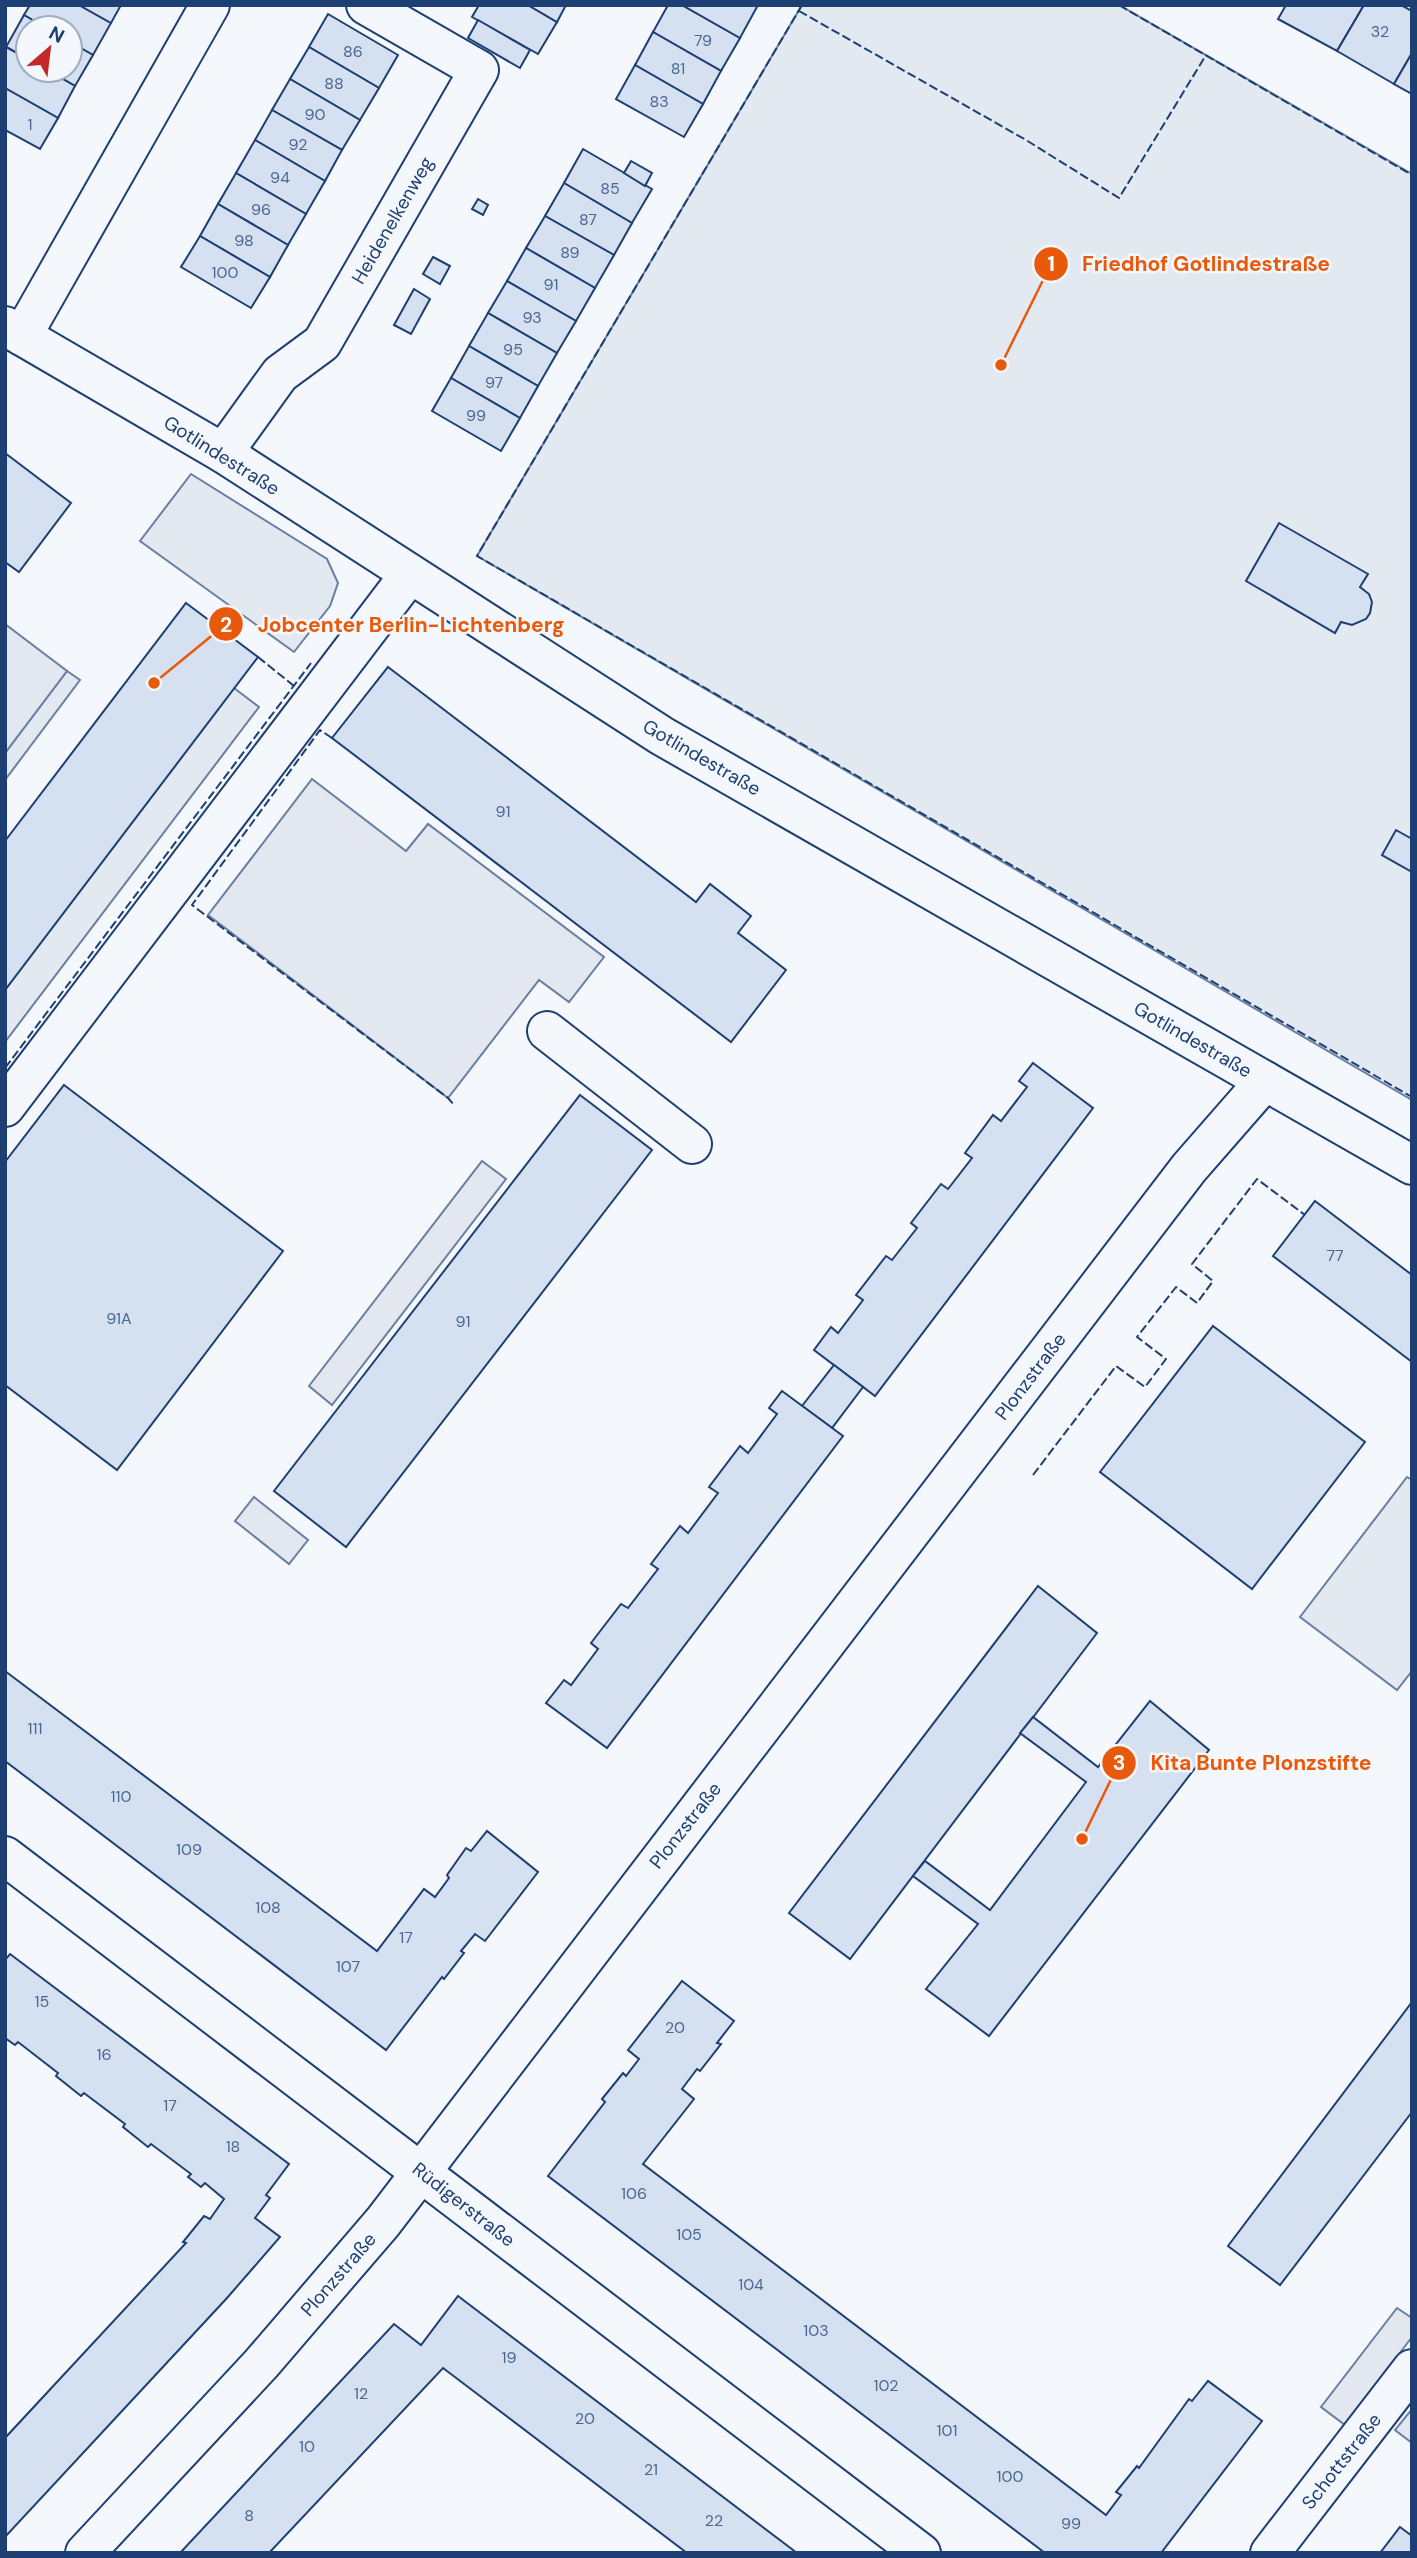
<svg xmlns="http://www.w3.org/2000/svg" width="1417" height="2558" viewBox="0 0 1417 2558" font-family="'DM Sans',sans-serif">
<rect width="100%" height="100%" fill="#f4f7fb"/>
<g fill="#e3e9f0" stroke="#687fa3" stroke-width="2">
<path d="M802 5H1119L1412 174V1100L477 556Z"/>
<path d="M191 474 327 559 338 583 330 606 294 652 140 541Z"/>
<path d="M67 671 80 680 5 780V753Z"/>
<path d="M234 688 259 707 5 1042V990Z"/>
<path d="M1407 1477 1412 1480V1671L1397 1690 1300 1617Z"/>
</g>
<g fill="#e3e8f0" stroke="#687fa3" stroke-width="2">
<path d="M5 624 67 671 5 753Z"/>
<path d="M312 779 406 851 428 824 604 957 569 1002 539 980 448 1098 208 915Z"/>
<path d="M482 1161 506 1179 332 1405 309 1386Z"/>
<path d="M254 1497 308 1540 289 1564 235 1521Z"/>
<path d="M1397 2308 1412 2318V2337L1345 2425 1321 2407Z"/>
<path d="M1412 2409V2443L1395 2430Z"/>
</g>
<g fill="#d5e0f0" stroke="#1d3f73" stroke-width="2">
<path d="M30 5H79L111 23 93 55 70 42V28H46L24 15Z"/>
<path d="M79 5H121L111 23Z"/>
<path d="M479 5H528L557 22 538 54 472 17Z"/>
<path d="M528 5H566L557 22Z"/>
<path d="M668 5H682L740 38 721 71 653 32Z"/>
<path d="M682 5H758L740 38Z"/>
<path d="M1286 5H1364L1337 51 1278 19Z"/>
<path d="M1364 5H1401L1412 11V53L1394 84 1337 51Z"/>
<path d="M328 14 398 55 379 88 309 47Z"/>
<path d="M24 15 46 28H28V59L6 47Z"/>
<path d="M478 20 530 50 520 68 468 38Z"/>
<path d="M653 32 721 71 703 104 635 65Z"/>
<path d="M70 42 93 55 75 86 47 70H70Z"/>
<path d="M6 47 28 59V70H47L75 86 58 118 5 88Z"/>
<path d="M309 47 379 88 360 120 290 79Z"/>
<path d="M1412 53V94L1394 84Z"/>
<path d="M635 65 703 104 684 137 616 99Z"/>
<path d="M290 79 360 120 342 150 272 110Z"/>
<path d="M5 88 58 118 40 149 5 130Z"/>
<path d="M272 110 342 150 325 181 255 140Z"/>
<path d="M255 140 325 181 306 214 236 173Z"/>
<path d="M583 149 652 189 632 223 564 183Z"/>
<path d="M631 161 652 173 645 186 624 173Z"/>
<path d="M236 173 306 214 288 245 218 204Z"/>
<path d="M564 183 632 223 614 255 545 216Z"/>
<path d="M478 199 488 205 483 215 472 209Z"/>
<path d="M218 204 288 245 270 277 200 236Z"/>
<path d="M545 216 614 255 595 288 526 248Z"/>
<path d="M200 236 270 277 251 308 181 267Z"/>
<path d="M526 248 595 288 576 321 507 281Z"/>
<path d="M433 257 450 266 440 284 423 274Z"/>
<path d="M507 281 576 321 557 353 488 313Z"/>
<path d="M414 289 430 299 411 334 394 325Z"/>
<path d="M488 313 557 353 538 386 469 346Z"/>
<path d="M469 346 538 386 520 418 451 378Z"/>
<path d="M451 378 520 418 501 451 432 411Z"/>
<path d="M5 453 71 503 19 572 5 562Z"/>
<path d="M1279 523 1368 574 1360 587 1369 594 1372 602 1370 613 1366 619 1352 625 1341 622 1335 633 1246 581Z"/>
<path d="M186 603 258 657 5 990V841Z"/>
<path d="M388 667 696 902 710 884 751 916 738 933 786 970 731 1042 332 738Z"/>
<path d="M1396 830 1412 839V872L1382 855Z"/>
<path d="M1033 1063 1093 1108 875 1396 814 1350 831 1327 838 1333 863 1300 856 1295 886 1256 892 1260 917 1228 911 1223 941 1184 948 1189 972 1158 965 1153 993 1115 1001 1121 1027 1087 1019 1081Z"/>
<path d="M64 1085 283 1251 117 1470 5 1385V1162Z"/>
<path d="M580 1095 652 1150 346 1547 274 1491Z"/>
<path d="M1315 1201 1412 1275V1362L1273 1256Z"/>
<path d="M1213 1326 1365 1442 1252 1589 1100 1472Z"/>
<path d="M834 1365 863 1387 832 1428 802 1406Z"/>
<path d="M782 1391 843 1436 607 1748 546 1703 564 1680 571 1685 598 1649 591 1643 621 1604 628 1608 658 1569 651 1564 680 1526 688 1533 718 1493 709 1487 740 1446 748 1453 777 1414 769 1408Z"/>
<path d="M1038 1586 1097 1633 850 1959 789 1913Z"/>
<path d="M5 1671 377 1951 424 1889 435 1897 449 1878 447 1875 466 1848 471 1851 487 1831 538 1872 485 1941 475 1934 461 1951 464 1953 444 1979 442 1977 386 2050 5 1761Z"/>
<path d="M1150 1701 1209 1750 989 2036 926 1989 978 1924 913 1876 925 1861 990 1910 1086 1782 1020 1733 1033 1717 1098 1767Z"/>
<path d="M10 1954 289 2164 266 2195 270 2198 255 2218 280 2237 227 2298 5 2537V2438L186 2243 183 2242 204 2216 210 2219 224 2199 205 2183 201 2187 188 2177 191 2174 151 2144 148 2147 123 2127 125 2124 84 2093 81 2096 56 2076 58 2073 18 2042 15 2045 5 2038V1960Z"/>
<path d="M682 1981 734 2021 717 2043 721 2044 700 2071 697 2069 682 2089 694 2099 643 2164 1106 2515 1121 2495 1116 2492 1137 2466 1139 2468 1189 2399 1192 2401 1208 2381 1262 2421 1161 2553H1045L548 2176 605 2102 602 2099 623 2073 626 2076 639 2059 628 2050Z"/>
<path d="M1412 2002V2112L1280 2285 1228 2246Z"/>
<path d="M458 2296 797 2553H687L443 2368 269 2553H180L394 2324 421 2345Z"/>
<path d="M1400 2527 1412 2536V2553H1380Z"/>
</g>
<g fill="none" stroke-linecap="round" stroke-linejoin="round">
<g stroke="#1d3f73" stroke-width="42">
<g id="minor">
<path d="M5 326 223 453 662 736 1412 1165"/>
<path d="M22 336 210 5"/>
<path d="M223 453 280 374 322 343 479 70 366 5"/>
<path d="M547 1031 692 1144"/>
<path d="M5 1107 410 574"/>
<path d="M5 1856 921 2553"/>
<path d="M85 2553 261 2364 383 2222 1189 1168 1265 1081"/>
<path d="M1270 2553 1412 2369"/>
</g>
</g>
<use href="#minor" stroke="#f4f7fb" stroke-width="38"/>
<g stroke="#1d3f73" stroke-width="2" stroke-dasharray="9 3.5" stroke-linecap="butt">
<path d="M802 5 477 556 1412 1097"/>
<path d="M1119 5 1412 175"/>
<path d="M799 11 1026 140 1119 198 1206 55"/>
<path d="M258 657 294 686"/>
<path d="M332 738 320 730 192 905 448 1098 455 1106"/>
<path d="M5 1068 311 663"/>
<path d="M1033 1475 1116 1366 1145 1387 1166 1359 1137 1337 1176 1287 1197 1303 1213 1281 1192 1264 1257 1179 1305 1215"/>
</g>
</g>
<g text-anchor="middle" stroke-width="5" stroke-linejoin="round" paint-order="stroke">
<g font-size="16" fill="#4b6792">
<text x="1380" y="37">32</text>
<text x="703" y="46">79</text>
<text x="353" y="57">86</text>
<text x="678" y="74">81</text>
<text x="334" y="89">88</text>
<text x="659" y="107">83</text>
<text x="315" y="120">90</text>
<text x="30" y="130">1</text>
<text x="298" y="150">92</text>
<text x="280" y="183">94</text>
<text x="610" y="194">85</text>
<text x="261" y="215">96</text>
<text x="588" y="225">87</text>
<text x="244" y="246">98</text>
<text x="570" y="258">89</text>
<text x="225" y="278">100</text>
<text x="551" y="290">91</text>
<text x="532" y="323">93</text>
<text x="513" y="355">95</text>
<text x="494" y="388">97</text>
<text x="476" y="421">99</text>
<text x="503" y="817">91</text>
<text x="1335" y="1261">77</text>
<text x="119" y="1324">91A</text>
<text x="463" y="1327">91</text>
<text x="35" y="1734">111</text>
<text x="121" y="1802">110</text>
<text x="189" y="1855">109</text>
<text x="268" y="1913">108</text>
<text x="406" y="1943">17</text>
<text x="348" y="1972">107</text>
<text x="42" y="2007">15</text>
<text x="675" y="2033">20</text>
<text x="104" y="2060">16</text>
<text x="170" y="2111">17</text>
<text x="233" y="2152">18</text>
<text x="634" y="2199">106</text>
<text x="689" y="2240">105</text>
<text x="751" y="2290">104</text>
<text x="816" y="2336">103</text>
<text x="509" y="2363">19</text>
<text x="886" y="2391">102</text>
<text x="361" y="2399">12</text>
<text x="585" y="2424">20</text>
<text x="947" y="2436">101</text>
<text x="307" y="2452">10</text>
<text x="651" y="2475">21</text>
<text x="1010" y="2482">100</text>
<text x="249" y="2521">8</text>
<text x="714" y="2526">22</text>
<text x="1071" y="2529">99</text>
</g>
<g font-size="19" fill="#1d3f73" stroke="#f4f7fb">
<text transform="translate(392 220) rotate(-60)" y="7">Heidenelkenweg</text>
<text transform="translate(222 455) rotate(32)" y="7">Gotlindestraße</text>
<text transform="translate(702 757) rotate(30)" y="7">Gotlindestraße</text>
<text transform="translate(1193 1039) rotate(30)" y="7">Gotlindestraße</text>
<text transform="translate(1030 1376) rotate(-53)" y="7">Plonzstraße</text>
<text transform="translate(685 1825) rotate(-52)" y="7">Plonzstraße</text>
<text transform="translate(464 2204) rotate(38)" y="7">Rüdigerstraße</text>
<text transform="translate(338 2274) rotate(-49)" y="7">Plonzstraße</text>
<text transform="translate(1341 2461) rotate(-52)" y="7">Schottstraße</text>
</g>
</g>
<path fill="none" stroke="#e8590c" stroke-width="2.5" d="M1001 365L1051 264M154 683L226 624M1082 1839L1119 1763"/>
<g fill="#e8590c" stroke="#f4f7fb" stroke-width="2.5">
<circle cx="1001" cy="365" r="7"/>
<circle cx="154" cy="683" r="7"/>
<circle cx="1082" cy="1839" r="7"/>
<circle cx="1051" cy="264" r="18"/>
<circle cx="226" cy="624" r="18"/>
<circle cx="1119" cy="1763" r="18"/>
</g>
<g font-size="21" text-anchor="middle" font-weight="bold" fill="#fff">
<text x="1051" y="271">1</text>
<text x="226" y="632">2</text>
<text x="1119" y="1770">3</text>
</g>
<g font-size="21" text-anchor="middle" font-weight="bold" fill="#e8590c" stroke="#f4f7fb" stroke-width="5" stroke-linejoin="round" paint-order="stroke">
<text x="1206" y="271">Friedhof Gotlindestraße</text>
<text x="411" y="632">Jobcenter Berlin-Lichtenberg</text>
<text x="1261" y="1770">Kita Bunte Plonzstifte</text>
</g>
<rect width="1417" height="2558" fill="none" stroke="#1d3f73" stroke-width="14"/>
<g transform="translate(49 49) rotate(28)"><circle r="33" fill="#f4f7fb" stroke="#9eadc5" stroke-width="2"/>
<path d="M0-5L12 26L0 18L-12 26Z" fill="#c62828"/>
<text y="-10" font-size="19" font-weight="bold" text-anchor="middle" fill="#1d3f73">N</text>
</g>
</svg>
